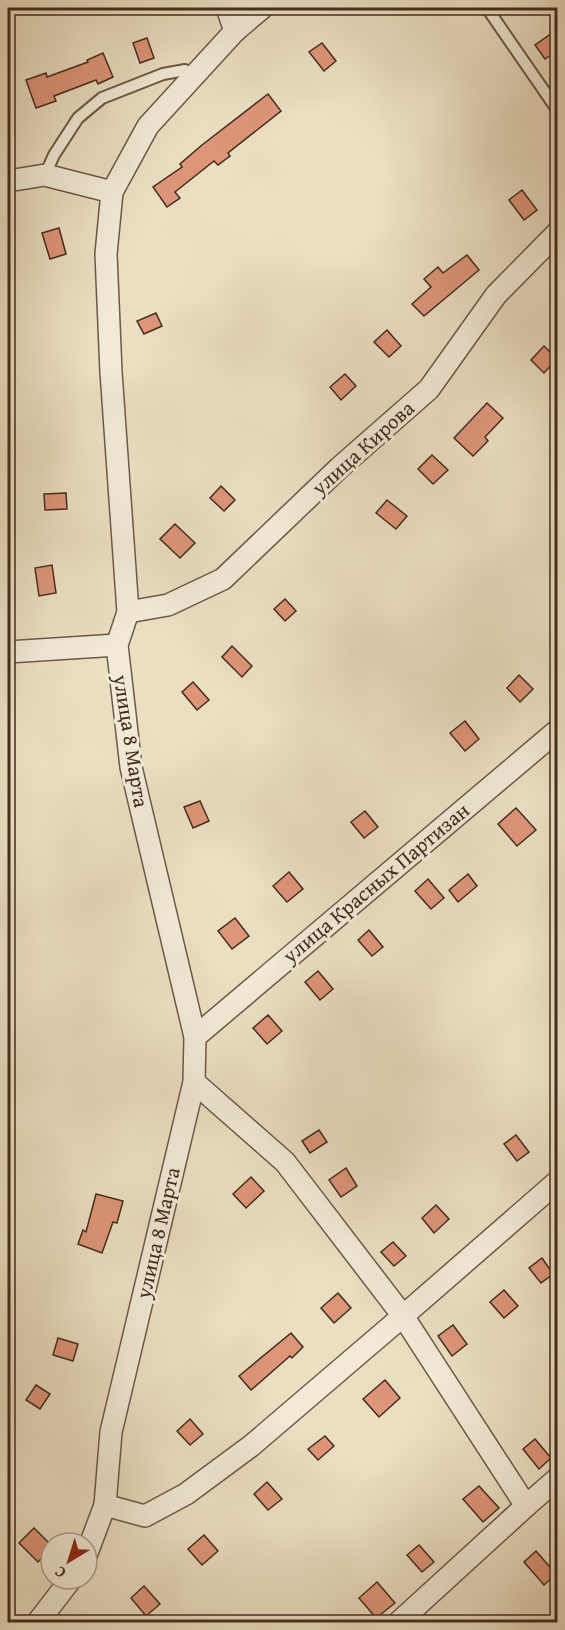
<svg xmlns="http://www.w3.org/2000/svg" width="565" height="1630" viewBox="0 0 565 1630" font-family="'Gentium Book Plus',serif">
<rect width="100%" height="100%" fill="#ebdfc2"/>
<filter id="stains"><feTurbulence type="fractalNoise" baseFrequency=".00333" numOctaves="4"/><feColorMatrix values="0 0 0 0 .2 0 0 0 0 .09 0 0 0 0 .02 0 0 0 .5 -.17"/></filter>
<radialGradient id="worn" r=".72"><stop offset=".6" stop-color="#630" stop-opacity="0"/><stop offset="1" stop-color="#630" stop-opacity=".3"/></radialGradient>
<g fill="#de9579" stroke="#422c1e" stroke-width="1.5">
<path d="M558 29V50L545 59 535 45Z"/>
<path d="M147 38 154 58 140 63 133 43Z"/>
<path d="M322 43 336 61 324 71 309 52Z"/>
<path d="M103 53 113 77 98 84 96 80 54 96 56 101 36 108 26 80 46 73 47 77 88 62 87 60Z"/>
<path d="M268 94 281 111 228 153 230 156 218 165 214 161 175 192 180 198 167 207 153 187 182 167 180 164 202 145Z"/>
<path d="M522 190 537 210 524 220 509 200Z"/>
<path d="M59 228 66 254 50 259 42 233Z"/>
<path d="M467 255 479 270 424 316 412 304 431 287 424 279 438 267 443 273Z"/>
<path d="M156 313 162 326 144 334 137 321Z"/>
<path d="M387 330 401 346 389 357 374 342Z"/>
<path d="M544 346 557 359 544 373 531 360Z"/>
<path d="M345 374 356 386 341 400 330 387Z"/>
<path d="M487 403 503 418 485 437 488 441 473 456 454 438Z"/>
<path d="M432 455 448 470 433 484 418 469Z"/>
<path d="M221 486 235 500 224 511 210 498Z"/>
<path d="M66 493 67 509 45 510 44 494Z"/>
<path d="M387 500 407 516 396 529 376 513Z"/>
<path d="M175 524 195 543 180 558 160 539Z"/>
<path d="M52 565 56 593 39 596 35 568Z"/>
<path d="M285 599 296 611 285 621 274 609Z"/>
<path d="M232 646 252 666 242 677 222 657Z"/>
<path d="M519 675 533 689 520 702 507 688Z"/>
<path d="M193 682 209 700 197 710 182 692Z"/>
<path d="M465 721 479 739 465 751 450 733Z"/>
<path d="M200 801 209 821 193 828 184 807Z"/>
<path d="M516 808 536 830 517 846 498 824Z"/>
<path d="M365 811 378 827 364 838 351 822Z"/>
<path d="M289 872 303 889 287 902 273 886Z"/>
<path d="M468 874 477 886 458 902 449 890Z"/>
<path d="M428 879 444 898 431 909 415 891Z"/>
<path d="M235 918 249 936 232 949 218 931Z"/>
<path d="M369 930 383 947 372 956 358 940Z"/>
<path d="M318 971 333 989 320 1000 305 982Z"/>
<path d="M268 1015 282 1031 267 1044 253 1028Z"/>
<path d="M319 1130 327 1142 310 1153 302 1141Z"/>
<path d="M516 1135 529 1152 517 1161 504 1144Z"/>
<path d="M346 1168 357 1186 341 1197 329 1180Z"/>
<path d="M251 1177 264 1191 246 1208 233 1194Z"/>
<path d="M96 1194 123 1201 117 1223 113 1222 102 1253 78 1244 83 1230 86 1232Z"/>
<path d="M436 1205 449 1219 434 1233 422 1218Z"/>
<path d="M393 1242 406 1256 394 1266 381 1252Z"/>
<path d="M542 1258 553 1274 541 1283 529 1268Z"/>
<path d="M504 1290 518 1306 504 1318 490 1302Z"/>
<path d="M338 1293 351 1308 334 1323 321 1308Z"/>
<path d="M453 1325 467 1344 452 1356 438 1336Z"/>
<path d="M291 1333 303 1347 292 1358 290 1356 251 1390 239 1376Z"/>
<path d="M58 1338 78 1344 73 1361 53 1355Z"/>
<path d="M385 1380 400 1398 379 1417 363 1399Z"/>
<path d="M36 1385 50 1394 40 1409 26 1400Z"/>
<path d="M190 1419 203 1434 190 1445 177 1431Z"/>
<path d="M325 1436 334 1446 318 1460 308 1449Z"/>
<path d="M535 1439 551 1458 539 1469 523 1449Z"/>
<path d="M267 1482 282 1499 268 1510 254 1494Z"/>
<path d="M479 1486 499 1508 483 1522 463 1499Z"/>
<path d="M34 1528 51 1545V1549L38 1562 19 1543Z"/>
<path d="M204 1535 218 1551 202 1565 188 1549Z"/>
<path d="M419 1545 434 1562 422 1572 407 1555Z"/>
<path d="M536 1551 556 1574 544 1585 524 1562Z"/>
<path d="M377 1582 395 1603 376 1618 359 1598Z"/>
<path d="M144 1586 160 1604 146 1616 131 1598Z"/>
</g>
<g fill="none" stroke-linecap="round" stroke-linejoin="round">
<g stroke="#6c5947" stroke-width="14">
<g id="service">
<path d="M487 8 558 111"/>
<path d="M45 175 54 155 78 118 102 98 163 74 185 70 195 75"/>
</g>
</g>
<g stroke="#6c5947" stroke-width="24">
<g id="minor">
<path d="M235 31 262 8"/>
<path d="M8 181 45 175 112 192"/>
<path d="M128 612 168 605 223 579 339 468 429 389 496 295 558 232"/>
<path d="M8 652 117 645"/>
<path d="M195 1037 558 730"/>
<path d="M194 1082 285 1162 403 1316 526 1506"/>
<path d="M105 1505 145 1516 186 1494 251 1446 403 1316 558 1181"/>
<path d="M87 1553 105 1505 111 1432 194 1082 195 1037 131 767 117 645 128 612 111 372 106 254 112 192 148 126 235 31 227 8"/>
<path d="M38 1622 71 1579"/>
<path d="M399 1622 526 1506 558 1478"/>
</g>
</g>
<use href="#service" stroke="#f2ead7" stroke-width="10"/>
<use href="#minor" stroke="#f2ead7" stroke-width="21"/>
</g>
<g text-anchor="middle" stroke-width="6" stroke-linejoin="round" paint-order="stroke">
<g font-size="21" fill="#422c1e" stroke="#f2ead7">
<text transform="translate(363 448) rotate(-42)" y="7">улица Кирова</text>
<text transform="translate(131 741) rotate(81)" y="7">улица 8 Марта</text>
<text transform="translate(376 883) rotate(-40)" y="7">улица Красных Партизан</text>
<text transform="translate(158 1233) rotate(-77)" y="7">улица 8 Марта</text>
</g>
</g>
<rect width="565" height="1630" fill="none" stroke="#ebdfc2" stroke-width="30"/>
<rect x="9" y="9" width="547" height="1612" fill="none" stroke="#422c1e" stroke-width="3"/>
<rect x="15" y="15" width="535" height="1600" fill="none" stroke="#422c1e" stroke-width="1.5"/>
<g transform="translate(69 1561) rotate(218)"><circle r="28" fill="#f2ead7" stroke="#ac9e8d" stroke-width="1.5"/>
<path d="M0-4.5L10 22L0 15L-10 22Z" fill="#8f2418"/>
<text y="-9" font-size="16" font-weight="bold" text-anchor="middle" fill="#422c1e">С</text>
</g>
<rect width="100%" height="100%" filter="url(#stains)"/>
<rect width="100%" height="100%" fill="url(#worn)"/>
</svg>
